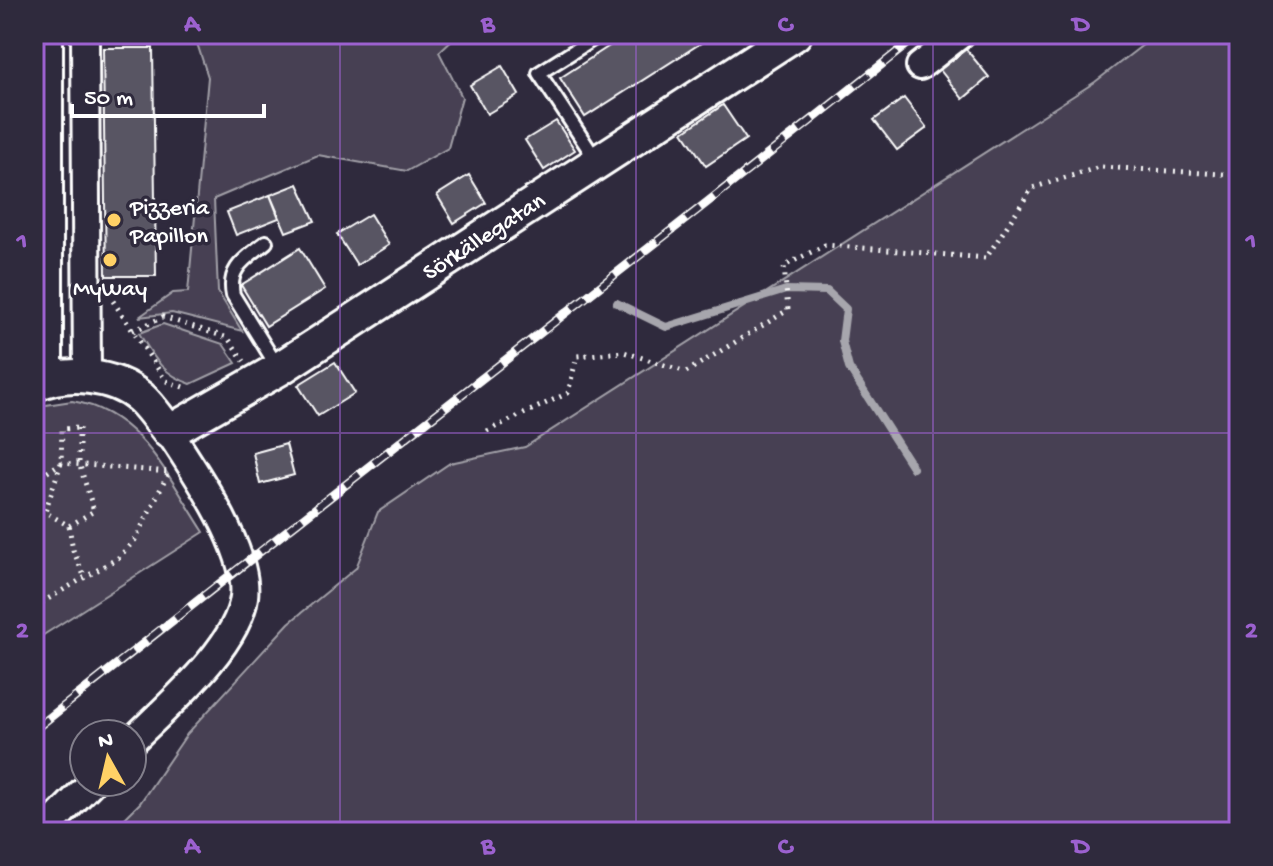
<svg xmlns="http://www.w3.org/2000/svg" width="1273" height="866" viewBox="0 0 1273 866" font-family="'Gochi Hand',sans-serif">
<rect width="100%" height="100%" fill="#2f2a3d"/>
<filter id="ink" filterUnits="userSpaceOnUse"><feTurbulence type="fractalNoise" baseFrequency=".0125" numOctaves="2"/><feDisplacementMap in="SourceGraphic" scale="16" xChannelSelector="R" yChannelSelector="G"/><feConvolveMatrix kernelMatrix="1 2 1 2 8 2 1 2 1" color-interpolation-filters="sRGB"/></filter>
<g filter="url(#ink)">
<g fill="#464152" stroke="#a2a0a8" stroke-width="2">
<path d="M194 34H458L439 52 462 97 448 148 407 171 318 155 214 199 218 292 242 331 172 313 139 317 173 293 188 292 208 77Z"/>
<path d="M1157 34H1239V832H111L140 803 187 734 289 623 356 568 378 512 450 463 525 447 1095 82Z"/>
<path d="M163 324 223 344 236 363 191 384C162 374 154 358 139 333Z"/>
<path d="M72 401C141 412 169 479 204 532L34 641V412L46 405Z"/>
</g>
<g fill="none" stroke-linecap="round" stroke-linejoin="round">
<path stroke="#a7a6ad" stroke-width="8" d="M617 303 666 327 786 290 827 291 846 309 842 341 849 368 913 468"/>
</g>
<g fill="#595564" stroke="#fff" stroke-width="2">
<path d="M628 34H715L585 117 560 78Z"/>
<path d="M34 47 40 278H34Z"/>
<path d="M103 48H153L156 276H106Z"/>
<path d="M966 49 989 77 963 99 940 70Z"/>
<path d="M502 66 519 95 487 114 470 85Z"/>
<path d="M904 98 927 128 897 150 874 120Z"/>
<path d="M723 105 746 139 706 166 683 132Z"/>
<path d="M556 121 575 150 544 170 525 140Z"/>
<path d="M469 175 486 203 454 223 437 195Z"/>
<path d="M298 184 315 221 286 232 270 195Z"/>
<path d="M270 195 279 218 236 235 227 212Z"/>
<path d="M370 214 389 245 357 265 337 234Z"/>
<path d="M300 248 325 289 266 326 241 285Z"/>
<path d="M335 362 355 393 318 416 298 385Z"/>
<path d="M286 444 294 475 260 484 253 453Z"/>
</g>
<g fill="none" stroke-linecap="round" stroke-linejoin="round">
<g stroke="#fff" stroke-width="18">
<g id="service">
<path d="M596 160 539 73 601 34"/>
<path d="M266 242C247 258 227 267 233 295L277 366"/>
</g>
</g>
<g stroke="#fff" stroke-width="32">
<g id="minor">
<path d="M49 34V378"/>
<path d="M85 34 87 376"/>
<path d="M920 66 961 34"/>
<path d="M132 741C166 707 238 647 244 597 250 551 194 470 169 432"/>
<path d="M43 832 92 782"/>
</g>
</g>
<g stroke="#fff" stroke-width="38">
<path id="tertiary" d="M34 385C66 370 113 374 141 398 151 407 160 421 169 432L279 369 795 34"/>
</g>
<g stroke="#fff" stroke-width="5" stroke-dasharray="2 6" stroke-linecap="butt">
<path d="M113 301 166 381 186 388"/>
<path d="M133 331 163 317 228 338 244 361"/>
<path d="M79 428V463L94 511 69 526 45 512 61 463 62 429Z"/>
<path d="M487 431 568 393 577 356 624 352 686 372 788 310 784 266 825 245 986 258 1032 188 1100 167 1239 175"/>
<path d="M34 481 61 463 169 472 135 540 118 558 34 607"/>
<path d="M69 526 73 550 85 578"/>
</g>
<use href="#service" stroke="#2f2a3d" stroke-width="12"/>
<use href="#minor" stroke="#2f2a3d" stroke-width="26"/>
<use href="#tertiary" stroke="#2f2a3d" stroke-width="32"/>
<g stroke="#fff" stroke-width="9">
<path id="rail" d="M34 730C328 496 627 268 920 34"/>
</g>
<use href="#rail" stroke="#2f2a3d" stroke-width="6" stroke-dasharray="18" stroke-linecap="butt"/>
</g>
</g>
<path fill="none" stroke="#9c61cf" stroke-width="2" stroke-opacity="0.55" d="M340 34V832M636 34V832M933 34V832M34 433H1239"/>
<g fill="#ffd166" stroke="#2f2a3d" stroke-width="3">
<circle cx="114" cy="220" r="8"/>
<circle cx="110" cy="260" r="8"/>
</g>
<g text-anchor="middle" stroke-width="7" stroke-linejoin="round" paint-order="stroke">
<g font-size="24" fill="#fff" stroke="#2f2a3d" text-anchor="start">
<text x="130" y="214">Pizzeria<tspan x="130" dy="28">Papillon</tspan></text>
<text x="110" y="295" text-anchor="middle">MyWay</text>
</g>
<g font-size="24" fill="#fff" stroke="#2f2a3d">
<text transform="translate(483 235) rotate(-33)" y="8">Sörkällegatan</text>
</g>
</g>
<rect width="1273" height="866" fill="none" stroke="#2f2a3d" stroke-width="88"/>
<g transform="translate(108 758) rotate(352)"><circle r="38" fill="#2f2a3d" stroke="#827f8b" stroke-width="2"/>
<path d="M0-6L14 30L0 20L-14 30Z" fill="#ffd166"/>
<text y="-12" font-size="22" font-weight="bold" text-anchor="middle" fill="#ffffff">N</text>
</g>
<path d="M72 104v12h192v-12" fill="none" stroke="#ffffff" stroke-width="4"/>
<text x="84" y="104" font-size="24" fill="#ffffff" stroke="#2f2a3d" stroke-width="6" paint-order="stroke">50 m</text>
<rect x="44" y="44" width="1185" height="778" fill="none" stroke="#9c61cf" stroke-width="3"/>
<g font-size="26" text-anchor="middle" font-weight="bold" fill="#9c61cf">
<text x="192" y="31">A</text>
<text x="488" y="31">B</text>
<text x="785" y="31">C</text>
<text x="1081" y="31">D</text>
<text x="22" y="248">1</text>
<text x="1251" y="248">1</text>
<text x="22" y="637">2</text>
<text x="1251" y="637">2</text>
<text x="192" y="853">A</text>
<text x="488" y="853">B</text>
<text x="785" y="853">C</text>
<text x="1081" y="853">D</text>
</g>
</svg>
